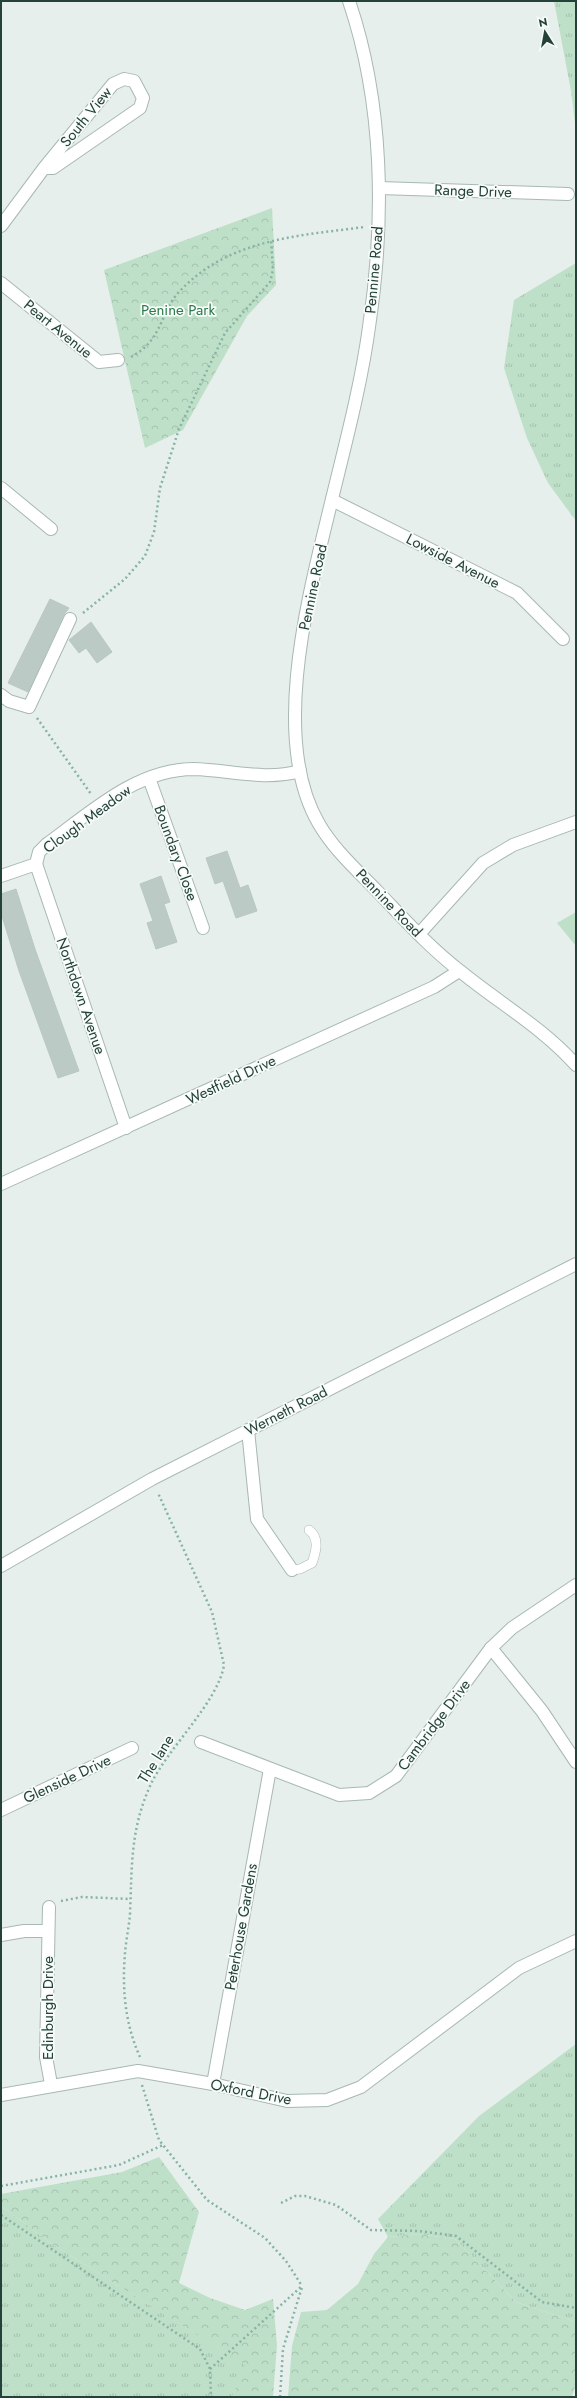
<svg xmlns="http://www.w3.org/2000/svg" width="577" height="2398" viewBox="0 0 577 2398" font-family="Jost,sans-serif">
<defs>
<pattern id="grass-tufts" width="24" height="20" patternUnits="userSpaceOnUse"><rect width="24" height="20" fill="#bfe0c8"/><path d="M3 7l-1-3M5 7V3M7 7l1-3M15 17l-1-3M17 17v-4M19 17l1-3" fill="none" stroke="#a4c1ad"/></pattern>
<pattern id="forest-crowns" width="20" height="18" patternUnits="userSpaceOnUse"><rect width="20" height="18" fill="#bfe0c8"/><path d="M2 6a3 3 0 1 1 6 0M12 15a3 3 0 1 1 6 0" fill="none" stroke="#a4c1ad"/></pattern>
</defs>
<rect width="100%" height="100%" fill="#e6efeb"/>
<g fill="url(#grass-tufts)">
<path d="M554 1H576V131L571 91Z"/>
<path d="M576 263V521L548 483 527 438 504 368 514 300Z"/>
<path d="M576 2044V2322L516 2302 455 2239 418 2234 388 2237 378 2219 479 2116Z"/>
<path d="M1 2206 52 2244 246 2365 232 2397H1Z"/>
</g>
<g fill="url(#forest-crowns)">
<path d="M272 208 276 285 247 316 183 430 145 448 104 270Z"/>
<path d="M159 2157 199 2212 179 2283 210 2298 245 2310 273 2299 277 2345 273 2397H232L245 2365 52 2244 1 2206V2194L122 2172Z"/>
<path d="M418 2234 455 2239 516 2302 576 2322V2384L572 2397H288L292 2346 301 2312 327 2310 358 2284 374 2254 388 2237Z"/>
</g>
<path fill="#bfe0c8" d="M576 912V946L557 923Z"/>
<g fill="#bbcac4" stroke="#b8c9c2">
<path d="M50 599 69 608 63 616 28 692 8 683Z"/>
<path d="M91 622 112 652 97 663 86 648 79 653 69 640Z"/>
<path d="M227 851 240 888 248 885 257 911 236 918 223 881 215 884 206 858Z"/>
<path d="M161 876 170 902 164 904 177 942 156 949 147 923 153 921 140 884Z"/>
<path d="M16 889 35 949 79 1071 58 1078 19 971 1 913V894Z"/>
</g>
<g fill="none" stroke-linecap="round" stroke-linejoin="round">
<g stroke="#a8b8b2" stroke-width="10">
<path id="service" d="M292 1570 300 1569 312 1563C316 1552 320 1538 309 1530"/>
</g>
<g stroke="#a8b8b2" stroke-width="14">
<g id="minor">
<path d="M349 1C384 104 385 220 369 327 361 386 345 445 331 503 309 594 269 739 319 824 334 850 358 871 378 892 404 919 430 948 460 971 499 1003 542 1027 576 1065"/>
<path d="M379 188 568 194"/>
<path d="M1 226 44 168 113 84 124 79 134 81 143 98 140 108 53 168H44"/>
<path d="M1 283 99 362 118 360"/>
<path d="M1 488 51 529"/>
<path d="M332 500 517 593 563 639"/>
<path d="M1 695 9 701 29 707 70 619"/>
<path d="M149 778 203 928"/>
<path d="M36 864 126 1128"/>
<path d="M1 876 36 864 39 852 47 844C91 812 137 769 194 769 229 770 265 781 300 771"/>
<path d="M419 934 483 863 513 845 576 822"/>
<path d="M1 1184 434 987 459 971"/>
<path d="M248 1430 257 1519 292 1570"/>
<path d="M1 1566 152 1479 576 1264"/>
<path d="M491 1648 542 1711 576 1762"/>
<path d="M201 1742 339 1795 369 1793 396 1776 491 1648 512 1628 576 1585"/>
<path d="M1 1810 132 1748"/>
<path d="M49 1907 46 2057 51 2084"/>
<path d="M1 1935 24 1931H48"/>
<path d="M213 2084 270 1769"/>
<path d="M1 2095 138 2071 213 2084 287 2101 327 2100 361 2087 519 1968 576 1941"/>
</g>
</g>
<g stroke="#86b3a5" stroke-width="2.5" stroke-dasharray="2 3" stroke-linecap="butt">
<path d="M131 357C163 340 160 312 179 292 228 239 297 236 364 227"/>
<path d="M83 613 125 579 145 556 154 532 160 488 179 429 225 333 270 282 273 270 271 240"/>
<path d="M37 718 91 794"/>
<path d="M61 1901 82 1897 130 1899"/>
<path d="M140 2057C125 2024 122 1989 125 1953 126 1940 129 1927 130 1914 132 1867 130 1829 151 1784 168 1748 218 1702 224 1665L212 1612 158 1493"/>
<path d="M142 2085 159 2140 207 2200 265 2238 286 2261 302 2286"/>
<path d="M1 2186 119 2165 163 2145"/>
<path d="M281 2203 295 2196H305L336 2205 371 2230 419 2231 456 2236 542 2302 576 2308"/>
<path d="M1 2215 200 2349 210 2369 211 2397"/>
<path d="M210 2369 302 2286"/>
<path d="M280 2397 283 2349 302 2287"/>
</g>
<use href="#service" stroke="#fff" stroke-width="9"/>
<use href="#minor" stroke="#fff" stroke-width="12"/>
</g>
<g text-anchor="middle" stroke-width="3.5" stroke-linejoin="round" paint-order="stroke">
<g font-size="15" fill="#24423a" stroke="#f7fbf9">
<text transform="translate(86 117) rotate(-51)" y="5">South View</text>
<text transform="translate(473 191) rotate(2)" y="5">Range Drive</text>
<text transform="translate(374 270) rotate(-85)" y="5">Pennine Road</text>
<text transform="translate(58 329) rotate(39)" y="5">Peart Avenue</text>
<text transform="translate(453 561) rotate(27)" y="5">Lowside Avenue</text>
<text transform="translate(313 587) rotate(-78)" y="5">Pennine Road</text>
<text transform="translate(87 819) rotate(-36)" y="5">Clough Meadow</text>
<text transform="translate(176 853) rotate(70)" y="5">Boundary Close</text>
<text transform="translate(389 903) rotate(46)" y="5">Pennine Road</text>
<text transform="translate(81 996) rotate(71)" y="5">Northdown Avenue</text>
<text transform="translate(231 1080) rotate(-25)" y="5">Westfield Drive</text>
<text transform="translate(286 1411) rotate(-27)" y="5">Werneth Road</text>
<text transform="translate(434 1725) rotate(-53)" y="5">Cambridge Drive</text>
<text transform="translate(156 1759) rotate(-58)" y="5">The lane</text>
<text transform="translate(67 1779) rotate(-25)" y="5">Glenside Drive</text>
<text transform="translate(241 1927) rotate(-80)" y="5">Peterhouse Gardens</text>
<text transform="translate(48 2008) rotate(-90)" y="5">Edinburgh Drive</text>
<text transform="translate(251 2092) rotate(11)" y="5">Oxford Drive</text>
</g>
<g font-size="15" fill="#2d7a4b" stroke="#f7fbf9">
<text x="178" y="315">Penine Park</text>
</g>
</g>
<rect width="577" height="2398" fill="none" stroke="#24423a" stroke-width="4"/>
<g transform="translate(545 32) rotate(349)" stroke="#f7fbf9" stroke-width="3" paint-order="stroke">
<path d="M0-3L7 15L0 10L-7 15Z" fill="#24423a"/>
<text y="-6" font-size="11" font-weight="bold" text-anchor="middle" fill="#24423a">N</text>
</g>
</svg>
